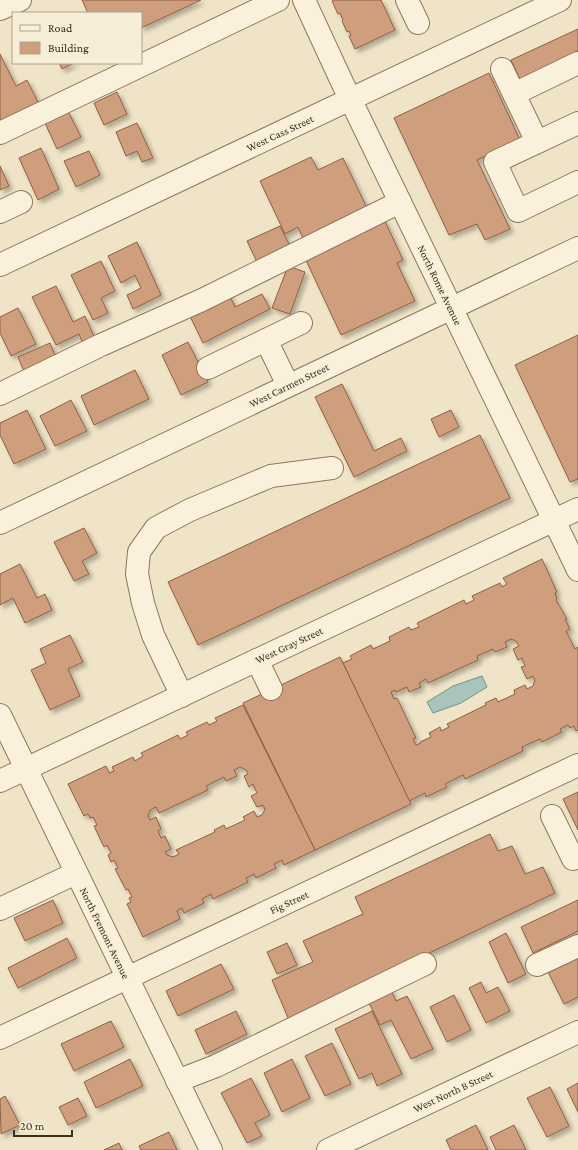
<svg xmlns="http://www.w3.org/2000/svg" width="578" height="1150" viewBox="0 0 578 1150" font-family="'Crimson Pro',serif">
<defs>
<filter id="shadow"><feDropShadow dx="3.5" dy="3.5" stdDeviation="2" flood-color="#0004"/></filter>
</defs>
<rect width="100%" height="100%" fill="#f0e4c8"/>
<path fill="#a9c4bc" stroke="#6f938a" d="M482 676 487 687 461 703 433 713 427 702 453 686Z"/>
<g fill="#cf9f7d" stroke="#8d5f41" fill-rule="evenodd" filter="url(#shadow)">
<path d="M82 0H201L141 28V13H88Z"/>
<path d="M333 0H381L395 30 355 49 349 36 351 35 349 31 347 32 342 21 343 20 340 13 338 14 332 1Z"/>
<path d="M578 29V51L520 79 511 60Z"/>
<path d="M0 54 16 86 27 80 41 108 0 128Z"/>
<path d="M59 63H74L62 69Z"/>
<path d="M489 73 520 140 477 160 510 229 485 240 477 224 449 235 394 118Z"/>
<path d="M117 92 127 114 104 125 94 103Z"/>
<path d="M68 111 81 137 57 149 45 123Z"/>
<path d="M137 123 153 158 142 162 137 151 126 156 116 132Z"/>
<path d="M41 148 59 189 38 200 19 158Z"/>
<path d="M89 151 100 175 76 187 64 161Z"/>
<path d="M311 157 318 170 343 158 368 210 304 241 298 227 285 234 260 181Z"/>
<path d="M0 166 9 186 0 190Z"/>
<path d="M384 219 403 260 397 263 415 301 341 335 304 256Z"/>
<path d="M280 226 290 246 257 262 247 241Z"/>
<path d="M137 242 161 295 133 309 127 295 141 288 135 275 121 283 108 256Z"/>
<path d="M101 261 115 291 101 298 108 313 93 320 71 275Z"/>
<path d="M288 266 305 272 290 314 272 308Z"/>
<path d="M56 286 73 322 85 316 96 341 84 346 79 334 56 345 32 297Z"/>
<path d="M228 292 235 307 262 294 270 309 203 343 188 312Z"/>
<path d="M18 308 36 344 11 356 0 333V317Z"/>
<path d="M578 335V479L570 482 515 365Z"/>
<path d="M188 342 208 382 181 395 162 355Z"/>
<path d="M50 343 57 360 25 374 18 357Z"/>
<path d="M135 370 149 399 94 425 81 396Z"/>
<path d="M342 384 374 451 401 438 407 451 354 477 315 397Z"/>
<path d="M71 400 87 431 55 446 40 416Z"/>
<path d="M27 410 46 449 14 464 0 435V423Z"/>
<path d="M451 410 459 427 439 437 431 419Z"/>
<path d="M480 435 510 498 198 645 168 582Z"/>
<path d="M84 528 97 553 82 561 89 574 74 581 54 542Z"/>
<path d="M542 559 557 592 555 593 557 599 556 600 567 619H565L570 629 566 631 575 649 578 647V730L576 731 574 726 570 728 568 725 560 729 562 732 542 742 540 739 522 747 523 751 465 779 463 775 445 784 447 787 426 797 425 793 409 801 343 663 352 659 350 656 371 645 373 649 390 641 389 637 409 627 411 630 419 627 417 623 464 600 466 604 474 600 472 596 500 583 502 587 507 584 503 578ZM511 639 516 641 519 646 513 649 518 660 522 658 525 666 521 667 527 679 533 676 535 680 533 686 527 689 525 685 514 690 515 694 498 702 496 698 485 703 486 705 447 724 449 727 441 731 440 727 429 733 431 737 420 742 421 743 416 745 413 739 416 738 397 698 394 699 391 692 395 690 396 692 407 687 409 692 421 687 419 683 426 679 428 683 478 660 477 656 493 649 495 652 507 647 505 642Z"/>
<path d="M20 564 37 598 45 594 52 610 25 623 13 598 0 605V574Z"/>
<path d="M70 635 83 662 68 669 80 696 50 710 31 670 46 663 40 649Z"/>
<path d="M340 657 411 804 315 850 243 703Z"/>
<path d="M243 705 315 850 284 865 282 860 274 864 276 868 256 878 254 874 246 878 248 882 213 899 211 894 202 899 204 903 184 913 182 908 177 911 180 919 143 937 127 904 131 902 129 898 132 897 128 889 126 890 115 869 118 868 114 860 111 862 108 855 111 853 107 845 104 847 94 826 97 825 93 817 90 818 88 814 84 816 68 784 106 766 109 773 114 771 112 767 133 757 135 761 143 756 141 753 178 735 180 739 188 735 186 732 207 722 209 725 217 721 215 718ZM240 767 246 770 248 774 244 776 249 787 253 784 257 793 251 796 257 807 263 805 265 809 262 815 257 817 254 811 243 817 245 820 226 829 224 825 214 830 215 832 176 850 179 854 173 857 167 855 165 852 171 849 165 836 161 838 158 831 161 829 156 817 150 820 148 816 150 810 156 807 159 813 208 790 206 786 224 777 226 781 237 776 234 770Z"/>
<path d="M578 792V830L563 799Z"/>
<path d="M490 834 498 851 512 846 525 874 543 867 555 893 289 1020 272 980 313 962 303 941 363 914 355 897Z"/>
<path d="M53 900 63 923 25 941 14 918Z"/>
<path d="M578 900V931L533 953 521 927Z"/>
<path d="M506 933 526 974 508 983 489 942Z"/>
<path d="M67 938 77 958 18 988 8 968Z"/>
<path d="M287 943 297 965 277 974 267 952Z"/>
<path d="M578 957V997L564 1004 548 972Z"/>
<path d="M221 964 234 989 178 1016 166 991Z"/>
<path d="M481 982 486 993 498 987 510 1011 486 1023 469 988Z"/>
<path d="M390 988 396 1001 407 996 433 1049 411 1059 391 1020 380 1025 367 999Z"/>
<path d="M454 995 471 1030 447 1042 430 1007Z"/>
<path d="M236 1011 247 1034 206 1054 195 1030Z"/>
<path d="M372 1011 402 1074 377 1086 372 1073 359 1079 335 1029Z"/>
<path d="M111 1021 124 1047 74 1071 61 1044Z"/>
<path d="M332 1043 351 1084 325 1096 305 1056Z"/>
<path d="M130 1059 143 1086 96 1108 84 1082Z"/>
<path d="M292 1059 310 1098 282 1112 264 1073Z"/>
<path d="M251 1078 270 1115 255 1123 262 1136 247 1143 221 1093Z"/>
<path d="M578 1083V1112L567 1089Z"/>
<path d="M550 1087 569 1126 547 1137 527 1098Z"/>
<path d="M5 1096 20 1125 1 1134 0 1099Z"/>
<path d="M78 1098 87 1116 68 1125 59 1107Z"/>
<path d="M476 1125 488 1150H451L446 1140Z"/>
<path d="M514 1125 526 1150H496L490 1137Z"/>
<path d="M169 1132 177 1150H141L139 1146Z"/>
<path d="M119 1143 122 1150H104Z"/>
</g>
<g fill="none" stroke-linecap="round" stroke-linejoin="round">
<g stroke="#8d765c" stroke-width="24">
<g id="minor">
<path d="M304 0 341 80 578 570"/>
<path d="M407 0 418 23"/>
<path d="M0 9 20 0"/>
<path d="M502 69 537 142"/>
<path d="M514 94 578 63"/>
<path d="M578 123 495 162 518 211 578 182"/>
<path d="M0 133 278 0"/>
<path d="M0 212 21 202"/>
<path d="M0 265 560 0"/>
<path d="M266 340 288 385"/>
<path d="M208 368 301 323"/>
<path d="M0 394 101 345 202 300 400 202"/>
<path d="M0 523 578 248"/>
<path d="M257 660 271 689"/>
<path d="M182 696 153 635 143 603 137 574 139 552 156 528 190 510 271 476 332 468"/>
<path d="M0 715 211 1150"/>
<path d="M0 781 578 509"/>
<path d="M552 816 573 859 578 856"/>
<path d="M0 909 76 873"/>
<path d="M537 965 578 946"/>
<path d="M0 1038 578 765"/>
<path d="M177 1081 216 1066 425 964"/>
<path d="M328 1150 578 1032"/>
</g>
</g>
<use href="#minor" stroke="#faf1dc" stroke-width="22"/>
</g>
<g text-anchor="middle" stroke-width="3.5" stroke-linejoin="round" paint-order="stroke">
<g font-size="11" fill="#3d2e20" stroke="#f7eed8">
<text transform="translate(280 133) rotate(-25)" y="4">West Cass Street</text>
<text transform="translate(440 285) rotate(64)" y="4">North Rome Avenue</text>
<text transform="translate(289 385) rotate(-26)" y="4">West Carmen Street</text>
<text transform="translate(289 645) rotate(-25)" y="4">West Gray Street</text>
<text transform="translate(289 902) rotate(-25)" y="4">Fig Street</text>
<text transform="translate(105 933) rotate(64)" y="4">North Fremont Avenue</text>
<text transform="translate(453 1091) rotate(-25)" y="4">West North B Street</text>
</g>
</g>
<rect x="12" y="12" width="130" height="52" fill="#f7eed8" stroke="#ada18e"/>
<rect x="20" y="25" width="20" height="6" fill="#faf1dc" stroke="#ada18e"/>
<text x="48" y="32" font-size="12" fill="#3d2e20">Road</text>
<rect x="20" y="42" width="20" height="12" fill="#cf9f7d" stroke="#ada18e"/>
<text x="48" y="52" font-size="12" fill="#3d2e20">Building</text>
<path d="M14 1130v6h58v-6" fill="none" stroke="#3d2e20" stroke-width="2"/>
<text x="20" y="1130" font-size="12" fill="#3d2e20" stroke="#f7eed8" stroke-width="3" paint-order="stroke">20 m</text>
</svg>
